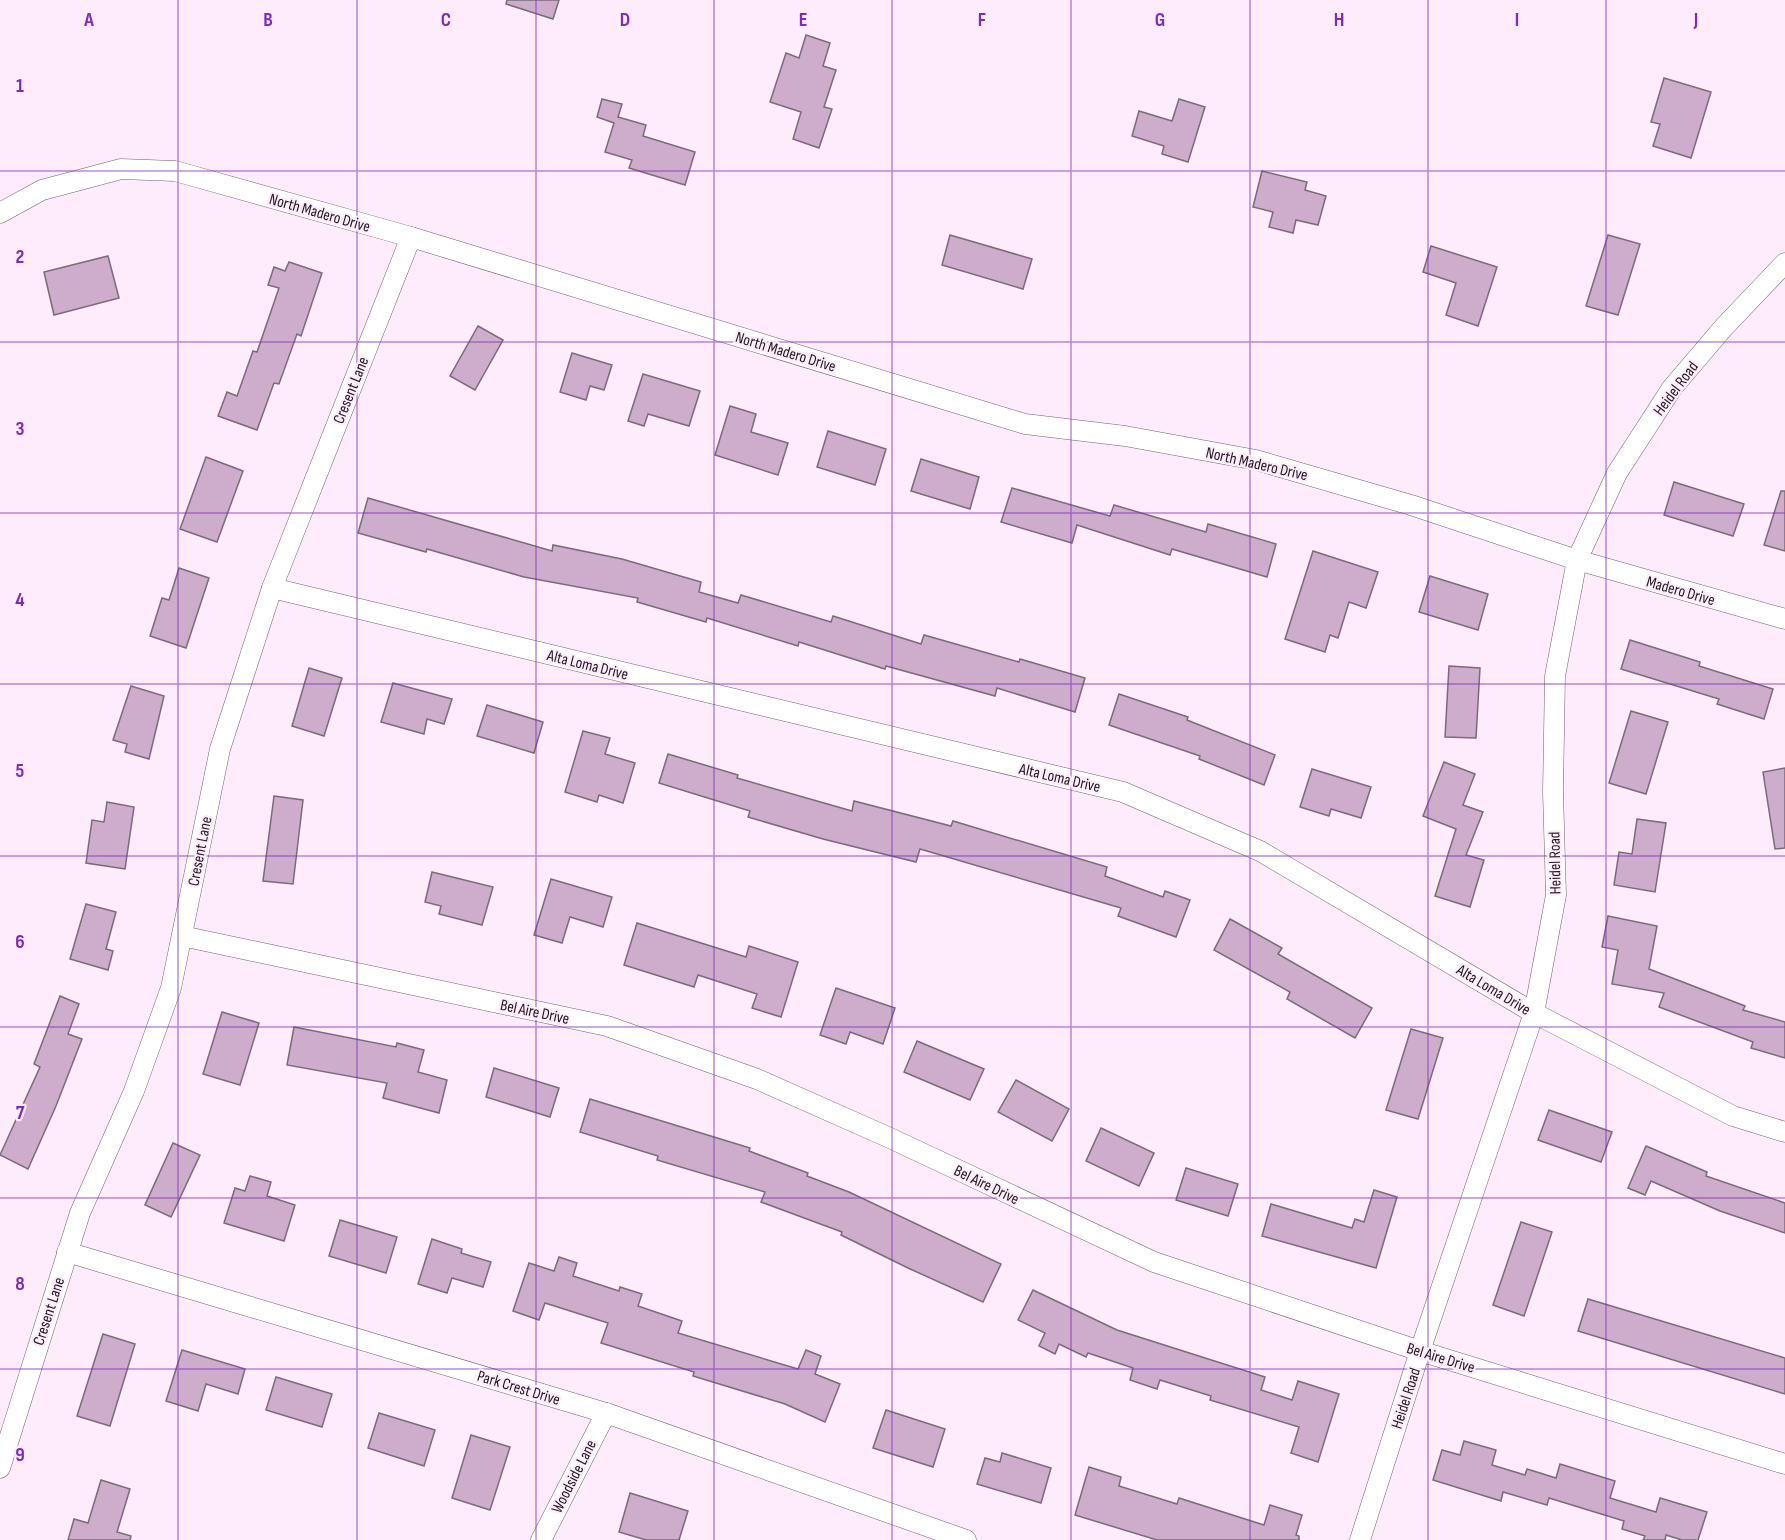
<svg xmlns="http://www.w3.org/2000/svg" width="1785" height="1540" viewBox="0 0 1785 1540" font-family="'Sofia Sans Condensed',sans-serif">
<rect width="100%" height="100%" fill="#feecfc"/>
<g fill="#ceaccc" stroke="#7b6b7a" stroke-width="1.5">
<path d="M507 0H559L553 19 506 4Z"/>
<path d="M806 35 830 43 823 66 836 70 824 107 832 109 819 148 793 139 801 112 770 102 786 53 799 58Z"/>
<path d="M1664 78 1711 92 1691 158 1653 146 1660 124 1651 122Z"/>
<path d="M602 99 622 104 618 117 646 125 643 136 695 152 685 185 629 168 632 160 605 152 614 123 597 117Z"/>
<path d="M1179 99 1205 107 1188 162 1162 154 1164 146 1132 136 1139 111 1172 121Z"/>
<path d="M1262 171 1307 182 1305 190 1326 196 1318 225 1296 220 1293 233 1269 227 1273 212 1253 207Z"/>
<path d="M950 235 1032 259 1023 289 942 265Z"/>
<path d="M1608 235 1640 244 1618 315 1586 306Z"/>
<path d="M1431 246 1497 267 1478 326 1446 315 1456 283 1423 272Z"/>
<path d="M108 256 119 298 54 315 44 272Z"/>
<path d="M289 262 322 273 301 336 297 334 279 384 274 383 257 430 218 416 227 392 237 396 253 351 257 352 279 288 268 285 274 267 285 271Z"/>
<path d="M478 326 503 340 475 390 450 376Z"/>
<path d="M572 353 612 365 604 390 590 386 586 400 560 392Z"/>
<path d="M643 374 700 391 689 426 648 414 644 426 628 421Z"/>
<path d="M730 406 756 414 751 432 788 443 778 475 715 455Z"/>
<path d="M828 431 886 449 875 485 817 467Z"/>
<path d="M206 457 243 471 217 542 180 529Z"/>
<path d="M921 459 979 477 970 509 911 491Z"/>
<path d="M1674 482 1744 504 1733 536 1664 515Z"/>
<path d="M1012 488 1110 516 1114 505 1206 532 1208 524 1276 544 1267 577 1172 549 1170 555 1077 525 1072 543 1001 522Z"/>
<path d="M1781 491H1785V551L1764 545Z"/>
<path d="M368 498 552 551 553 545 622 559 701 582 699 592 738 603 741 595 831 622 833 616 921 644 924 635 1019 662 1020 659 1085 678 1075 712 997 688 995 696 886 666 885 669 799 642 798 646 707 618 706 622 637 602 638 598 524 577 427 549 426 552 358 533Z"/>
<path d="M1313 551 1378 572 1366 608 1349 602 1338 638 1330 635 1325 652 1285 639Z"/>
<path d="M179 568 209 578 186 648 150 636 162 598 169 600Z"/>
<path d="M1430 576 1488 594 1478 630 1419 612Z"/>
<path d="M1630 640 1700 662 1699 666 1773 689 1764 719 1717 704 1719 699 1621 669Z"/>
<path d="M1449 666 1480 668 1476 738 1445 737Z"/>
<path d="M309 668 342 678 324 736 292 726Z"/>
<path d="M393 683 452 699 444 724 427 719 424 734 381 722Z"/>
<path d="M131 686 164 696 149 759 125 752 127 744 113 740Z"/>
<path d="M1119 694 1188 717 1187 720 1275 755 1264 785 1199 759 1200 756 1109 725Z"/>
<path d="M487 705 543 722 534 753 477 736Z"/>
<path d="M1631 711 1668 722 1646 794 1609 783Z"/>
<path d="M583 731 610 738 605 754 635 763 623 803 599 795 597 802 565 792Z"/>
<path d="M668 754 738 775 737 778 852 811 854 801 951 826 953 821 1107 867 1105 876 1163 897 1165 891 1190 900 1176 937 1118 916 1121 908 920 849 916 862 823 839 748 817 750 811 659 783Z"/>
<path d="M1444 762 1475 774 1463 805 1483 812 1466 855 1484 860 1470 907 1435 896 1456 829 1423 816Z"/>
<path d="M1785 768V848L1775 849 1763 772Z"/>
<path d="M1312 769 1371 787 1361 818 1331 809 1329 816 1300 807Z"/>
<path d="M274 796 303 800 293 884 263 881Z"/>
<path d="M107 802 134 807 125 869 86 863 92 820 104 822Z"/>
<path d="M1637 819 1666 823 1655 892 1614 885 1619 852 1632 854Z"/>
<path d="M432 872 493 887 482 925 439 914 441 906 425 902Z"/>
<path d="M551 879 612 897 603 927 570 917 562 943 534 935Z"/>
<path d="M86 904 116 912 106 949 113 951 108 970 70 959Z"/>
<path d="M1608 916 1657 926 1649 969 1745 1006 1743 1010 1785 1022V1058L1751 1048 1753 1042 1659 1007 1664 993 1612 984 1618 950 1602 947Z"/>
<path d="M1230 919 1282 948 1278 954 1372 1008 1355 1038 1287 999 1290 992 1214 950Z"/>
<path d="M637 923 746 957 749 946 798 962 781 1017 752 1008 757 994 698 975 694 987 624 965Z"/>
<path d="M836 988 895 1008 883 1044 850 1032 846 1044 820 1035Z"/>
<path d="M60 996 79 1004 68 1034 82 1039 56 1106 28 1169 0 1155 40 1067 34 1064Z"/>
<path d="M222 1012 259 1023 240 1085 203 1074Z"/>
<path d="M294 1027 396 1047 397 1043 424 1050 418 1072 447 1080 439 1113 383 1098 387 1083 287 1065Z"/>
<path d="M1411 1029 1443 1038 1418 1119 1386 1110Z"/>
<path d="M917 1041 984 1069 970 1100 904 1072Z"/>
<path d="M494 1068 559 1088 550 1117 486 1097Z"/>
<path d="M1016 1080 1069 1109 1052 1141 998 1112Z"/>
<path d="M590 1099 750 1148 749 1151 808 1173 807 1176 849 1192 1001 1264 983 1302 908 1268 841 1235 842 1232 761 1202 765 1192 657 1160 658 1156 580 1132Z"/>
<path d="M1549 1110 1612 1132 1601 1162 1538 1140Z"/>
<path d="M1101 1128 1154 1153 1139 1186 1086 1161Z"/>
<path d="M173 1143 200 1155 171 1217 145 1205Z"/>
<path d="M1646 1146 1707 1172 1706 1176 1785 1203V1233L1720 1211 1651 1181 1645 1195 1628 1188Z"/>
<path d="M1186 1168 1238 1184 1228 1216 1176 1200Z"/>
<path d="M250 1176 271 1182 267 1196 295 1205 284 1241 224 1223 235 1188 245 1191Z"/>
<path d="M1374 1190 1397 1197 1376 1268 1262 1236 1271 1204 1352 1228 1355 1219 1364 1222Z"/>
<path d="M340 1220 397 1237 386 1273 329 1256Z"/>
<path d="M1521 1222 1552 1232 1524 1316 1493 1305Z"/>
<path d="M432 1239 462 1249 461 1253 491 1262 483 1287 452 1278 447 1293 418 1284Z"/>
<path d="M559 1257 577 1263 573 1276 619 1291 620 1287 642 1294 638 1306 682 1321 678 1333 798 1369 806 1350 821 1356 815 1374 840 1384 825 1422 785 1404 693 1376 694 1372 601 1343 608 1323 545 1303 539 1320 513 1311 529 1263 554 1271Z"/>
<path d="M1033 1290 1117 1330 1265 1377 1261 1390 1292 1400 1298 1381 1339 1394 1318 1462 1291 1453 1299 1427 1210 1400 1211 1396 1160 1380 1157 1389 1130 1380 1133 1368 1088 1353 1086 1357 1059 1344 1055 1354 1039 1346 1045 1333 1018 1320Z"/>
<path d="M1588 1299 1785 1358V1394L1578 1331Z"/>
<path d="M103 1334 135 1344 110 1426 77 1416Z"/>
<path d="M182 1350 245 1369 238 1394 206 1384 198 1411 166 1401Z"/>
<path d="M276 1377 332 1394 322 1427 266 1410Z"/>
<path d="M886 1410 945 1429 933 1467 873 1448Z"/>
<path d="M379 1413 435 1430 424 1466 368 1448Z"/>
<path d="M471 1435 510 1447 490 1510 452 1498Z"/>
<path d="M1464 1441 1496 1450 1492 1465 1525 1475 1527 1469 1556 1478 1560 1464 1615 1481 1610 1498 1656 1512 1660 1498 1707 1512 1698 1540H1682L1666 1535 1665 1540H1643L1645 1536 1622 1529 1624 1521 1549 1498 1547 1505 1503 1492 1501 1501 1433 1480 1442 1450 1460 1455Z"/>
<path d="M1002 1453 1051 1468 1041 1503 977 1484 985 1458 1000 1462Z"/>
<path d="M1089 1467 1121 1477 1119 1486 1177 1504 1179 1498 1264 1525 1270 1505 1302 1515 1296 1535 1299 1536V1540H1157L1075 1515Z"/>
<path d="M101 1480 130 1489 117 1532 131 1536 130 1540H68L74 1519 88 1523Z"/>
<path d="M630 1493 688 1511 679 1540H646L619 1532Z"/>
</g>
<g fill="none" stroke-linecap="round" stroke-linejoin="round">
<g stroke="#70616f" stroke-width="21">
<g id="minor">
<path d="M0 213 42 190 121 169 175 171 411 237 1025 424 1125 436 1256 460 1411 505 1577 560 1785 619"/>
<path d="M272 588 1123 792 1260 851 1534 1013 1733 1116 1785 1132"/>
<path d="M182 936 607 1026 757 1079 890 1138 1154 1262 1420 1351 1785 1464"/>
<path d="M67 1252 606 1413 966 1540"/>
<path d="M0 1468 80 1213 134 1091 171 988 220 749 272 588 411 237"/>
<path d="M541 1540 606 1413"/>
<path d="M1360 1540 1420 1351 1534 1013 1556 895 1553 792 1555 676 1577 560 1617 473 1672 388 1724 327 1785 263"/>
</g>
</g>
<use href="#minor" stroke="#fff" stroke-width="20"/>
</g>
<path fill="none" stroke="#7b2cbf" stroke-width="1.5" stroke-opacity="0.55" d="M178 0V1540M357 0V1540M536 0V1540M714 0V1540M892 0V1540M1071 0V1540M1250 0V1540M1428 0V1540M1606 0V1540M0 171H1785M0 342H1785M0 513H1785M0 684H1785M0 856H1785M0 1027H1785M0 1198H1785M0 1369H1785"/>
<g text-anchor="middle" stroke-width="4.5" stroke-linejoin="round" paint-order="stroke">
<g font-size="16" fill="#1f191f" stroke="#feecfc">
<text transform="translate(320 212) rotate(16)" y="6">North Madero Drive</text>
<text transform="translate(786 351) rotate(17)" y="6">North Madero Drive</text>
<text transform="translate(1675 388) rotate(-53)" y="6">Heidel Road</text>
<text transform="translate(350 390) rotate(-68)" y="6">Cresent Lane</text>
<text transform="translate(1257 463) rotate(13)" y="6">North Madero Drive</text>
<text transform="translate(1681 590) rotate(16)" y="6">Madero Drive</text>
<text transform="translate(588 664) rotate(14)" y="6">Alta Loma Drive</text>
<text transform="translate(1060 777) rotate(13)" y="6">Alta Loma Drive</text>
<text transform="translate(199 851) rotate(-79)" y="6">Cresent Lane</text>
<text transform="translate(1554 863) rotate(-91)" y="6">Heidel Road</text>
<text transform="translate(1494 989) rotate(31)" y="6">Alta Loma Drive</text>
<text transform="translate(535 1011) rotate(12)" y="6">Bel Aire Drive</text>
<text transform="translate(987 1184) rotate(26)" y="6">Bel Aire Drive</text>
<text transform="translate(48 1311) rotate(-72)" y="6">Cresent Lane</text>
<text transform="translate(1441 1357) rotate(17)" y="6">Bel Aire Drive</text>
<text transform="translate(519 1387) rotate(17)" y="6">Park Crest Drive</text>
<text transform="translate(1405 1398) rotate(-72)" y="6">Heidel Road</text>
<text transform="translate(573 1476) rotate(-63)" y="6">Woodside Lane</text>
</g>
</g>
<g font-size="20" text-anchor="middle" font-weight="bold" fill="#7b2cbf" stroke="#feecfc" stroke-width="4.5" stroke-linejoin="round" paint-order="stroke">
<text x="89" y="26">A</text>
<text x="268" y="26">B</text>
<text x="446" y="26">C</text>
<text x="625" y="26">D</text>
<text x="803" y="26">E</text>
<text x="982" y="26">F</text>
<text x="1160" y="26">G</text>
<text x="1339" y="26">H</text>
<text x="1517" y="26">I</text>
<text x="1696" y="26">J</text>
<text x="20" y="92">1</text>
<text x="20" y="263">2</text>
<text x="20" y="435">3</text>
<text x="20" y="606">4</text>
<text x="20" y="777">5</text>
<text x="20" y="948">6</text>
<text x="20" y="1119">7</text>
<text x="20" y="1290">8</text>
<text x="20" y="1461">9</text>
</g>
</svg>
